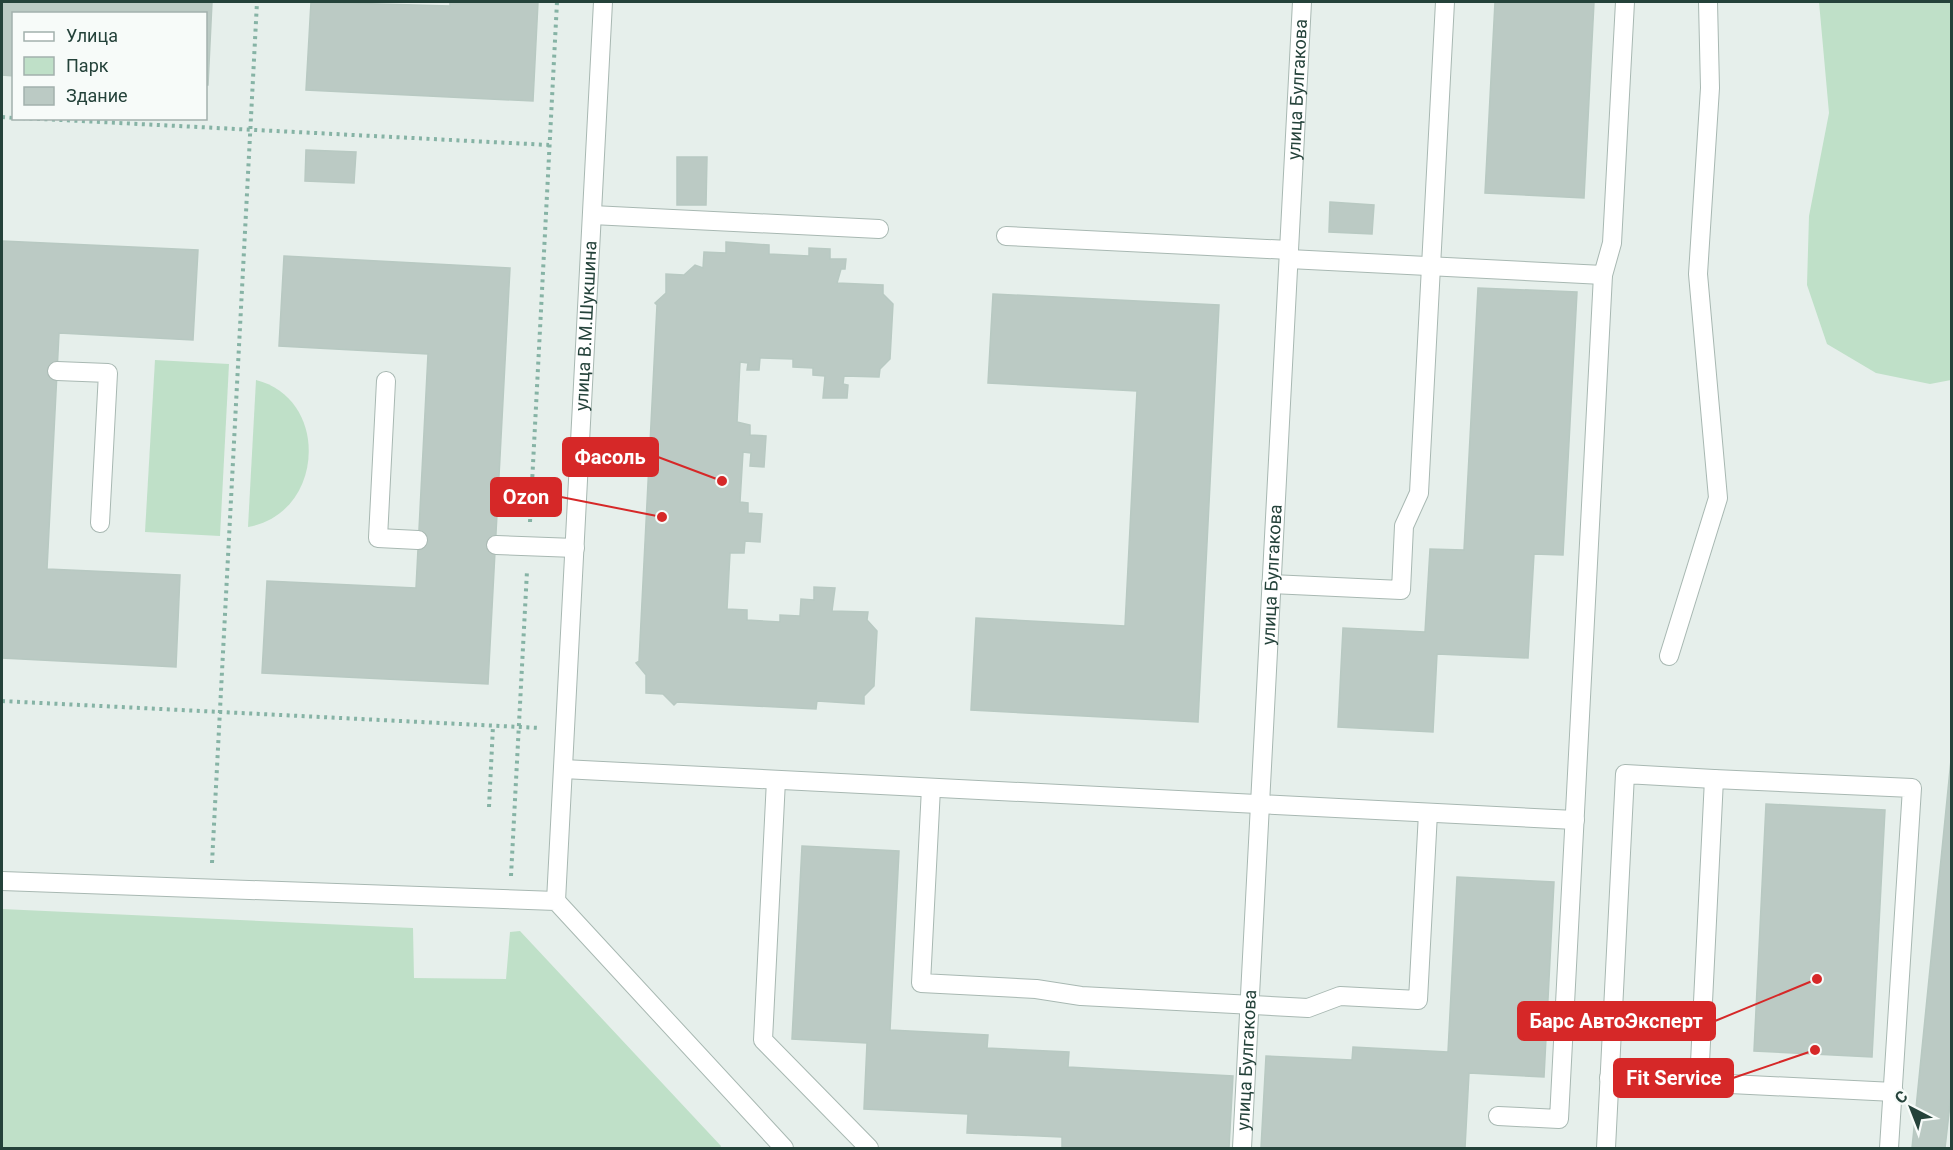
<svg xmlns="http://www.w3.org/2000/svg" width="1953" height="1150" viewBox="0 0 1953 1150" font-family="Roboto,sans-serif">
<rect width="100%" height="100%" fill="#e6efeb"/>
<g fill="#bfe0c8">
<path d="M1819 2H1951V380L1930 384 1876 373 1827 344 1807 285 1809 216 1829 113Z"/>
<path d="M155 360 229 364 220 536 145 532Z"/>
<path d="M256 380C331 399 324 514 248 527Z"/>
<path d="M2 909 413 928 414 978 506 979 510 932 520 931 721 1146 720 1148H2Z"/>
</g>
<g fill="#bbcac4" stroke="#b8c9c2" stroke-width="1.5">
<path d="M2 2H212L208 85H206V14H14V76L2 75Z"/>
<path d="M311 2 450 6V2H538L533 101 306 90Z"/>
<path d="M1495 2H1594L1584 198 1485 193Z"/>
<path d="M306 150 356 152 354 183 305 181Z"/>
<path d="M677 157H707L706 205H677Z"/>
<path d="M1330 202 1374 205 1372 234 1329 232Z"/>
<path d="M2 241 198 250 193 340 59 333 47 569 180 575 176 667 2 658Z"/>
<path d="M726 242 769 245V254L809 256V248L830 249V259H846L845 269H841L837 283 883 285V294L893 304 890 359 880 369 879 377 844 376 843 384 848 385 847 398H823L825 376 813 375V368L793 367V359L760 358 759 370H747L748 363 740 362 737 422 750 425V435L766 436 764 467 750 466 751 453 743 452 740 502 748 503V513L762 514 760 542 745 541 744 553H730L727 609 747 610V620L780 622V615L800 616 801 599 814 600V587L835 588 832 611 868 612 867 620 877 631 874 686 864 696V704L817 701 816 709 677 702 674 705 663 694 646 693V675L636 663 639 661 657 305 655 303 666 293V274L684 275 695 265 703 268 704 252 726 253Z"/>
<path d="M284 256 510 268 488 684 262 673 267 581 416 588 428 354 279 346Z"/>
<path d="M1478 288 1577 292 1563 555 1534 554 1528 658 1437 654 1433 732 1338 727 1343 628 1425 632 1430 549 1464 550Z"/>
<path d="M993 294 1219 305 1198 722 971 710 976 618 1125 626 1137 391 988 383Z"/>
<path d="M1952 750V1087L1945 1148H1912Z"/>
<path d="M1766 804 1885 810 1872 1057 1754 1051Z"/>
<path d="M802 846 899 851 890 1030 988 1035 987 1048 1069 1052 1068 1067 1233 1076 1229 1148H1062V1137L967 1133 968 1114 864 1109 867 1043 792 1039Z"/>
<path d="M1457 877 1554 882 1544 1077 1469 1073 1465 1148H1261L1266 1056 1352 1060 1353 1047 1448 1052Z"/>
</g>
<g fill="none" stroke-linecap="round" stroke-linejoin="round">
<g stroke="#a8b8b2" stroke-width="20">
<g id="lane">
<path d="M592 215 879 229"/>
<path d="M1006 236 1289 250"/>
<path d="M1289 259 1603 275"/>
<path d="M57 371 108 373 100 523"/>
<path d="M386 381 378 538 418 540"/>
<path d="M496 545 575 548"/>
<path d="M1271 584 1401 590 1404 526 1419 493 1445 2"/>
<path d="M1669 656 1718 498 1698 274 1710 88 1708 2"/>
<path d="M776 780 763 1040 869 1148"/>
<path d="M931 788 921 983 1036 989 1081 996 1308 1008 1340 996 1418 1000 1428 813"/>
<path d="M1609 1078 1894 1092"/>
<path d="M1699 1083 1714 779 1912 788 1889 1148"/>
<path d="M1498 1116 1559 1119 1603 275 1612 243 1625 2"/>
<path d="M1606 1148 1625 774 1714 779"/>
</g>
</g>
<g stroke="#a8b8b2" stroke-width="20">
<g id="street">
<path d="M563 769 1575 820"/>
<path d="M2 881 556 901 784 1148"/>
<path id="s1" d="M556 901 603 2"/>
<path id="s2" d="M1242 1148 1302 2"/>
</g>
</g>
<g stroke="#86b3a5" stroke-width="4" stroke-dasharray="3 4.5" stroke-linecap="butt">
<path d="M2 117 14 118"/>
<path d="M22 118 549 145"/>
<path d="M530 522 557 2"/>
<path d="M2 701 540 728"/>
<path d="M489 807 493 726"/>
<path d="M212 863 257 2"/>
<path d="M511 876 527 571"/>
</g>
<use href="#lane" stroke="#fff" stroke-width="18"/>
<use href="#street" stroke="#fff" stroke-width="18"/>
</g>
<g text-anchor="middle" stroke-width="4.5" stroke-linejoin="round" paint-order="stroke">
<g font-size="18" fill="#24423a" stroke="#f7fbf9">
<text dy="6" stroke="none"><textPath href="#s2" startOffset="1060">улица Булгакова</textPath></text>
<text dy="6" stroke="none"><textPath href="#s1" startOffset="576">улица В.М.Шукшина</textPath></text>
<text dy="6" stroke="none"><textPath href="#s2" startOffset="574">улица Булгакова</textPath></text>
<text dy="6" stroke="none"><textPath href="#s2" startOffset="88">улица Булгакова</textPath></text>
</g>
</g>
<path fill="none" stroke="#d62828" stroke-width="2" d="M722 481L658 457M662 517L561 497M1817 979L1715 1021M1815 1050L1733 1078"/>
<g fill="#d62828" stroke="#f7fbf9" stroke-width="2">
<circle cx="722" cy="481" r="6"/>
<circle cx="662" cy="517" r="6"/>
<circle cx="1817" cy="979" r="6"/>
<circle cx="1815" cy="1050" r="6"/>
</g>
<g fill="#d62828" stroke="#d62828" stroke-width="2">
<rect x="563" y="438" width="95" height="38" rx="6"/>
<rect x="491" y="478" width="70" height="38" rx="6"/>
<rect x="1518" y="1002" width="197" height="38" rx="6"/>
<rect x="1614" y="1059" width="119" height="38" rx="6"/>
</g>
<g font-size="20" text-anchor="middle" font-weight="bold" fill="#fff">
<text x="610" y="464">Фасоль</text>
<text x="526" y="504">Ozon</text>
<text x="1616" y="1028">Барс АвтоЭксперт</text>
<text x="1674" y="1085">Fit Service</text>
</g>
<rect width="1953" height="1150" fill="none" stroke="#24423a" stroke-width="6"/>
<rect x="12" y="12" width="195" height="108" fill="#f7fbf9" stroke="#a3b1ad" stroke-width="1.5"/>
<rect x="24" y="32" width="30" height="9" fill="#ffffff" stroke="#a3b1ad" stroke-width="1.5"/>
<text x="66" y="42" font-size="18" fill="#24423a">Улица</text>
<rect x="24" y="57" width="30" height="18" fill="#bfe0c8" stroke="#a3b1ad" stroke-width="1.5"/>
<text x="66" y="72" font-size="18" fill="#24423a">Парк</text>
<rect x="24" y="87" width="30" height="18" fill="#bbcac4" stroke="#a3b1ad" stroke-width="1.5"/>
<text x="66" y="102" font-size="18" fill="#24423a">Здание</text>
<g transform="translate(1911 1108) rotate(318)" stroke="#f7fbf9" stroke-width="4.5" paint-order="stroke">
<path d="M0-4.5L10 22L0 15L-10 22Z" fill="#24423a"/>
<text y="-9" font-size="16" font-weight="bold" text-anchor="middle" fill="#24423a">С</text>
</g>
</svg>
